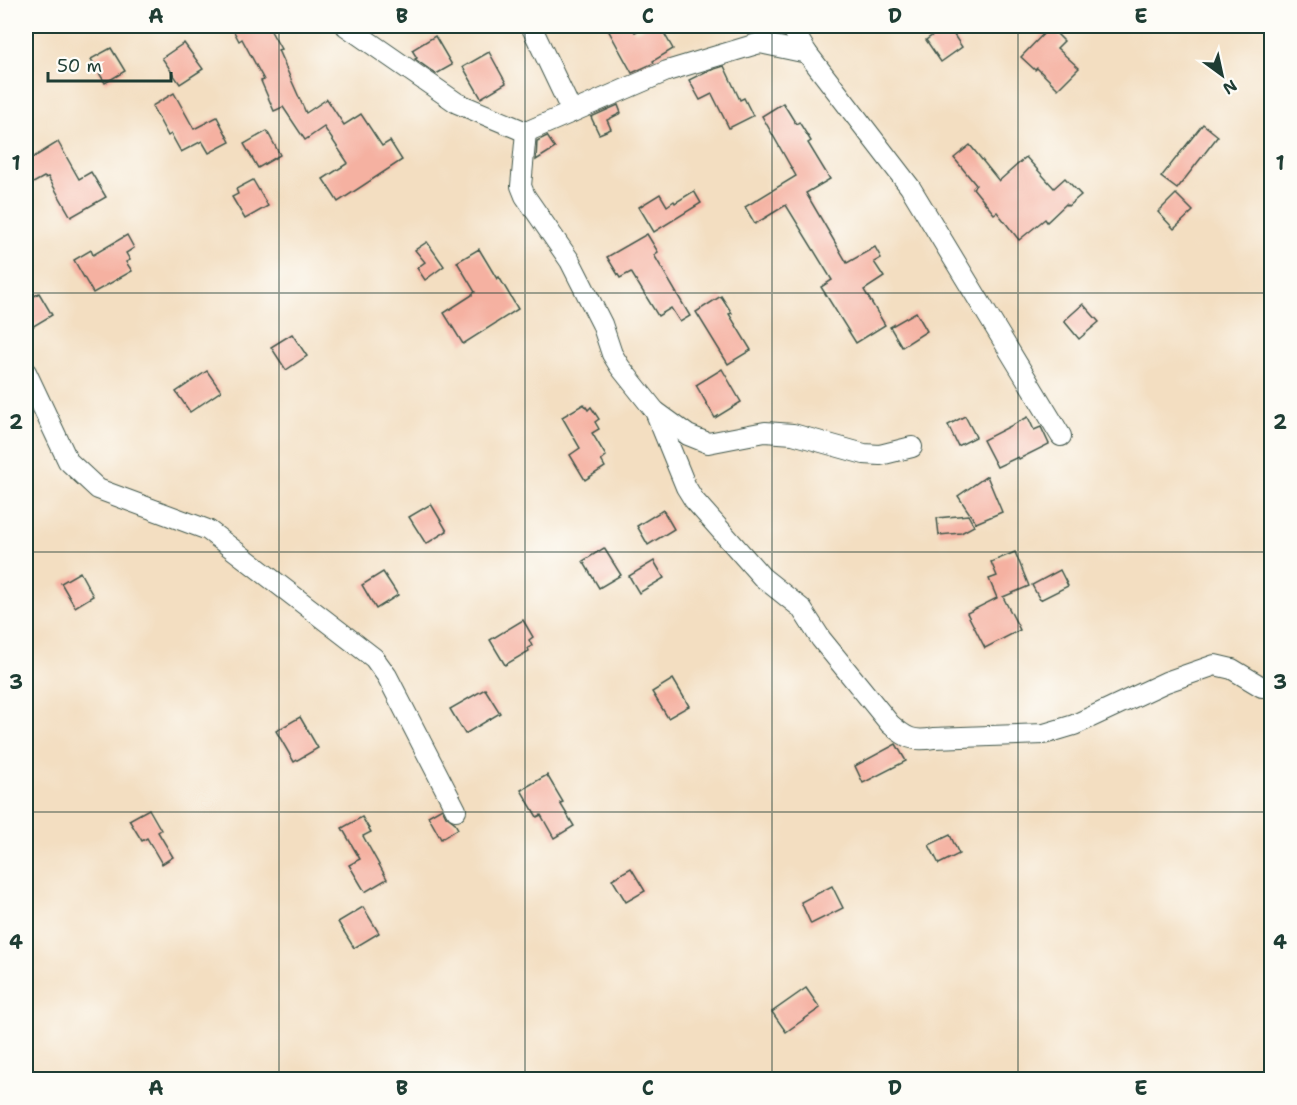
<svg xmlns="http://www.w3.org/2000/svg" width="1297" height="1105" viewBox="0 0 1297 1105" font-family="'Shantell Sans',sans-serif">
<rect width="100%" height="100%" fill="#fdfcf7"/>
<filter id="ink" filterUnits="userSpaceOnUse"><feTurbulence type="fractalNoise" baseFrequency=".0167" numOctaves="2"/><feDisplacementMap in="SourceGraphic" scale="12" xChannelSelector="R" yChannelSelector="G"/><feConvolveMatrix kernelMatrix="1 2 1 2 8 2 1 2 1" color-interpolation-filters="sRGB"/></filter>
<filter id="wash" filterUnits="userSpaceOnUse"><feTurbulence type="fractalNoise" baseFrequency=".008" numOctaves="4" result="noise"/><feDisplacementMap in="SourceGraphic" scale="24" xChannelSelector="R" yChannelSelector="G"/><feGaussianBlur stdDeviation="1.35" result="paint"/><feColorMatrix in="noise" values="0 0 0 0 0 0 0 0 0 0 0 0 0 0 0 0 0 1.4 0 .05"/><feComposite in="paint" operator="in"/></filter>
<g filter="url(#wash)">
<rect width="100%" height="100%" fill="#f3dec1"/>
<g id="blocks">
<g fill="#f5b1a1">
<path d="M231 26H268L281 49 278 50 306 113 327 99 344 125 361 114 382 146 390 141 402 160 338 202 323 179 348 163 324 127 305 140 283 107 274 111 261 81 264 80 242 39 239 41Z"/>
<path d="M606 26H631L635 32 647 26H660L673 49 653 61 654 63 632 73Z"/>
<path d="M946 26H948L962 47 941 62 926 40Z"/>
<path d="M1050 27 1064 41 1057 48 1079 68 1058 89 1037 68 1035 70 1021 57Z"/>
<path d="M435 36 452 65 436 74 415 59 417 58 412 50Z"/>
<path d="M184 43 203 69 180 84 162 58Z"/>
<path d="M111 48 125 71 105 83 91 59Z"/>
<path d="M489 52 506 83 481 98 463 67Z"/>
<path d="M724 66 740 100 744 98 753 116 729 128 712 94 700 100 689 80 705 72Z"/>
<path d="M174 93 194 129 217 117 230 142 209 153 202 141 181 152 171 134 168 136 152 106Z"/>
<path d="M783 103 796 124 799 122 811 141 808 143 830 179 806 193 847 263 875 247 881 258 874 262 884 277 864 290 885 325 856 343 821 287 832 280 786 205 755 224 745 207 796 176 762 116Z"/>
<path d="M618 105 621 113 607 120 611 129 599 134 591 117Z"/>
<path d="M1203 124 1218 136 1177 189 1161 177Z"/>
<path d="M267 131 280 155 258 168 244 144Z"/>
<path d="M547 136 555 148 536 160 537 141Z"/>
<path d="M58 142 79 179 91 172 106 197 71 217 48 177 45 178 44 177 26 187V162Z"/>
<path d="M970 145 999 181 1026 157 1054 188 1065 178 1081 195 1068 206 1066 204 1047 222 1045 219 1019 240 997 212 994 214 973 188 976 185 954 158Z"/>
<path d="M253 180 268 206 245 219 232 197 238 194 236 189Z"/>
<path d="M694 191 701 203 654 232 639 207 660 194 667 206 674 201 675 203Z"/>
<path d="M1176 194 1193 211 1174 229 1158 212Z"/>
<path d="M647 234 658 252 654 255 690 316 680 322 671 308 658 316 631 272 620 278 607 257Z"/>
<path d="M127 235 134 248 126 253 130 260 126 262 132 271 93 293 74 260 91 250 93 255Z"/>
<path d="M427 242 444 266 425 280 417 268 425 262 415 250Z"/>
<path d="M479 249 497 279 499 277 518 309 463 344 444 313 472 295V294L475 292 457 262Z"/>
<path d="M39 293 52 315 32 327 26 315V301Z"/>
<path d="M721 296 732 313 729 314 751 350 728 364 696 312Z"/>
<path d="M1083 304 1099 322 1079 339 1064 321Z"/>
<path d="M916 312 927 331 902 347 890 327Z"/>
<path d="M292 334 307 356 286 370 271 347Z"/>
<path d="M722 369 741 402 715 418 696 385Z"/>
<path d="M207 371 221 391 190 412 176 392Z"/>
<path d="M584 404 588 410 591 407 599 419 595 422 599 429 592 433 606 456 601 460 605 467 585 480 570 455 580 448 562 417Z"/>
<path d="M965 416 976 437 958 446 948 425Z"/>
<path d="M1028 417 1034 430 1041 427 1049 444 1019 459 1018 457 997 467 983 440Z"/>
<path d="M987 476 1002 512 976 523 958 496Z"/>
<path d="M431 504 447 531 426 544 409 517Z"/>
<path d="M663 510 674 529 648 545 637 526Z"/>
<path d="M968 515 974 526 961 533 939 535 937 518Z"/>
<path d="M604 548 621 575 599 588 583 561Z"/>
<path d="M1015 552 1029 586 1003 597 1020 630 985 648 967 613 997 598 989 579 997 576 991 562Z"/>
<path d="M654 561 664 578 639 593 629 576Z"/>
<path d="M1060 570 1068 586 1040 600 1032 585Z"/>
<path d="M80 572 93 596 75 607 61 583Z"/>
<path d="M383 572 398 595 376 609 362 585Z"/>
<path d="M523 620 533 637 529 640 532 646 528 648 529 651 505 665 490 640Z"/>
<path d="M673 679 689 706 668 718 652 692Z"/>
<path d="M485 689 500 713 465 734 450 709Z"/>
<path d="M300 717 318 748 294 762 276 731Z"/>
<path d="M896 744 906 761 863 783 855 766Z"/>
<path d="M547 775 563 802 560 803 574 826 554 838 541 815 537 817 521 790Z"/>
<path d="M442 808 446 816 454 822 458 829 441 839 428 816Z"/>
<path d="M149 809 161 830 158 832 173 857 162 864 147 838 142 841 129 820Z"/>
<path d="M362 817 371 832 363 836 387 879 365 892 349 865 360 859 342 828Z"/>
<path d="M950 835 959 854 939 864 929 845Z"/>
<path d="M631 868 645 891 626 902 612 879Z"/>
<path d="M832 886 843 908 811 924 801 902Z"/>
<path d="M363 907 379 933 354 948 338 922Z"/>
<path d="M806 988 820 1008 786 1032 772 1012Z"/>
</g>
</g>
</g>
<g filter="url(#ink)">
<use href="#blocks" fill-opacity="0" stroke="#3f5549" stroke-width="1.5"/>
<g fill="none" stroke-linecap="round" stroke-linejoin="round">
<g stroke="#3f5549" stroke-width="22">
<g id="minor">
<path d="M346 26 457 103 526 132 667 71 760 43 807 53"/>
<path d="M531 26 572 112"/>
<path d="M791 26 807 53 910 187 1061 436"/>
<path d="M526 132 521 186 525 196 570 261 602 324 612 354 620 367 655 411 688 435 708 443 765 432 793 434 864 454 880 455 912 447"/>
<path d="M26 372 68 461 98 489 208 530 374 658 387 676 456 810"/>
<path d="M655 411 686 487 694 500 762 577 801 608 821 639 890 724C906 738 913 742 934 738L1044 734 1074 725 1166 682 1215 665 1232 669 1262 687"/>
</g>
</g>
<use href="#minor" stroke="#fff" stroke-width="20"/>
</g>
</g>
<path fill="none" stroke="#1f3d34" stroke-width="1.5" stroke-opacity="0.55" d="M279 26V1080M525 26V1080M772 26V1080M1018 26V1080M26 293H1272M26 552H1272M26 812H1272"/>
<rect width="1297" height="1105" fill="none" stroke="#fdfcf7" stroke-width="66"/>
<g transform="translate(1222 75) rotate(147)" stroke="#fdfcf7" stroke-width="4.5" paint-order="stroke">
<path d="M0-4.5L10 22L0 15L-10 22Z" fill="#1f3d34"/>
<text y="-9" font-size="16" font-weight="bold" text-anchor="middle" fill="#1f3d34">N</text>
</g>
<path d="M48 72v9h123v-9" fill="none" stroke="#1f3d34" stroke-width="3"/>
<text x="57" y="72" font-size="18" fill="#1f3d34" stroke="#fdfcf7" stroke-width="4.5" paint-order="stroke">50 m</text>
<rect x="33" y="33" width="1231" height="1039" fill="none" stroke="#1f3d34" stroke-width="2"/>
<g font-size="20" text-anchor="middle" font-weight="bold" fill="#1f3d34">
<text x="156" y="23">A</text>
<text x="402" y="23">B</text>
<text x="648" y="23">C</text>
<text x="895" y="23">D</text>
<text x="1141" y="23">E</text>
<text x="16" y="170">1</text>
<text x="1280" y="170">1</text>
<text x="16" y="429">2</text>
<text x="1280" y="429">2</text>
<text x="16" y="689">3</text>
<text x="1280" y="689">3</text>
<text x="16" y="949">4</text>
<text x="1280" y="949">4</text>
<text x="156" y="1095">A</text>
<text x="402" y="1095">B</text>
<text x="648" y="1095">C</text>
<text x="895" y="1095">D</text>
<text x="1141" y="1095">E</text>
</g>
</svg>
